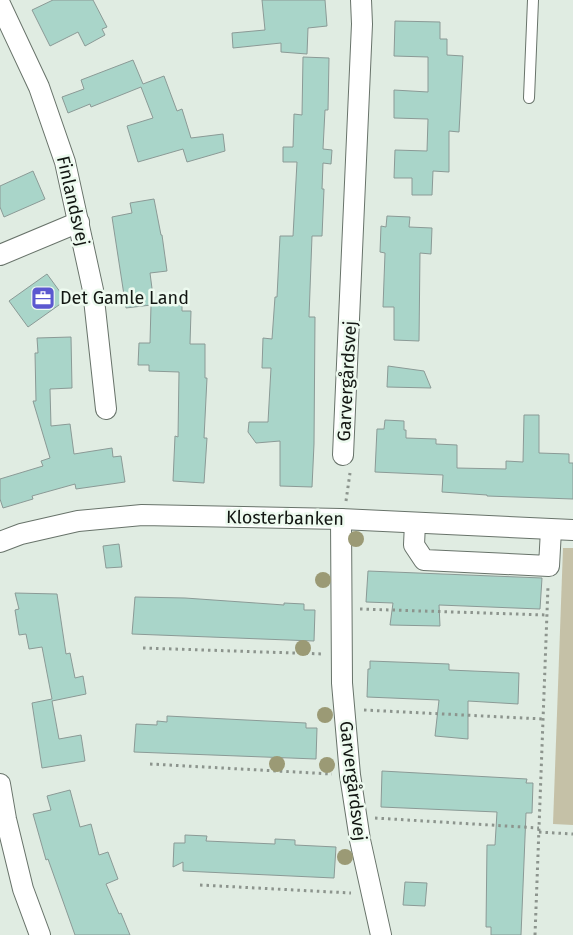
<svg xmlns="http://www.w3.org/2000/svg" width="573" height="935" viewBox="0 0 573 935" font-family="'Fira Sans',sans-serif">
<rect width="100%" height="100%" fill="#e0ece2"/>
<path fill="#c5c1a7" d="M563 548H573V825L553 824Z"/>
<g fill="#a9d5c9" stroke="#8b9a96">
<path d="M53 0H93L107 27 102 29 105 35 85 46 78 32 50 46 32 10Z"/>
<path d="M262 0H325L327 26 308 28 307 54 281 52V43L233 48 232 33 265 30Z"/>
<path d="M395 21 440 22V39H447V55L463 56 459 132 449 131V172L433 171 432 195H412V178H394L395 150 427 151 428 119 394 118V90L428 92V57L394 56Z"/>
<path d="M303 57 329 58 328 110H325L323 149 332 150 331 164 323 163 322 189H324L322 236H312L309 317H315L314 444 312 487 280 486V441L256 443 248 432 249 422H268L271 368H262L263 338 272 339 275 297H277L280 236H293L297 162H283V147H293L294 114 302 115Z"/>
<path d="M133 60 143 84 164 76 177 111 182 109 191 138 223 134 225 151 187 162 183 149 138 162 127 126 153 118 141 87 91 107 90 104 68 113 62 97 84 89 81 80Z"/>
<path d="M33 171 45 199 4 217 0 207V186Z"/>
<path d="M154 199 161 235H162L167 271 150 273 154 304 182 305V311H191L190 344H205V378H207L204 438H207L204 483 173 481 175 436 178 437 179 372 149 371V365H138L139 343H150L151 305 126 308 112 217 132 213 130 203Z"/>
<path d="M387 216 410 217 409 227 432 228 431 254 420 253 419 341 394 340V307H383L385 253 380 252 381 226 386 227Z"/>
<path d="M47 274 66 300 28 327 9 301Z"/>
<path d="M71 337 72 388 50 389 51 426 70 424 74 454 112 448 113 457 121 456 125 482 76 489 75 484 32 496 33 499 3 508 0 499V479L43 466 41 461 50 458 33 401H36L35 353H38L37 338Z"/>
<path d="M388 366 424 371 431 388 387 387Z"/>
<path d="M524 415H539V453L569 454V463H573V499L487 496V495L442 492 443 475 375 472 377 429H384L385 420 404 421V430H406V438L436 439V444L457 445V468L506 469V461L523 462Z"/>
<path d="M119 544 122 567 106 568 103 546Z"/>
<path d="M368 571 542 578 540 609 439 605 440 626 390 625 393 603 366 602Z"/>
<path d="M15 593 57 594 66 654 70 653 75 678 83 676 86 694 52 701 59 739 81 735 85 761 42 768 32 703 52 699 42 647 29 649 26 634 19 635 15 610 19 609Z"/>
<path d="M135 597 185 598 284 605V603L304 604V610H315L314 641 132 634Z"/>
<path d="M370 661 449 664V670L519 673 518 704 468 701V739L435 736 439 700 367 697 368 669H370Z"/>
<path d="M167 716 306 723V728H317L316 759 134 752 136 724 157 725V721L167 722Z"/>
<path d="M382 771 527 779 526 783H533L532 813H526L521 935H491V927H486L487 845H495L497 812 381 807Z"/>
<path d="M70 790 80 827 91 824 99 855 108 852 118 879 106 884 119 914 121 913 130 935H75L48 859 46 860 33 814 51 810 47 796Z"/>
<path d="M185 835 207 836 206 841 275 844V839L295 840V845L336 847 334 878 183 871V862L173 867 174 843H185Z"/>
<path d="M405 882 427 883 425 906 403 905Z"/>
</g>
<g fill="none" stroke-linecap="round" stroke-linejoin="round">
<g stroke="#68736a" stroke-width="12">
<path id="service" d="M529 98 533 0"/>
</g>
<g stroke="#68736a" stroke-width="22">
<g id="minor">
<path d="M0 4 39 87 65 162 93 290 106 409"/>
<path d="M0 255 79 222"/>
<path d="M343 455 362 24 361 0"/>
<path d="M341 519 342 683 350 775 360 840 381 935"/>
<path d="M415 523 414 545 424 560 549 566 551 530"/>
<path d="M0 542 21 534 78 521 142 515 341 519 573 530"/>
<path d="M0 784 6 819 23 889 40 935"/>
</g>
</g>
<g stroke="#8c948d" stroke-width="3" stroke-dasharray="2.5 4" stroke-linecap="butt">
<path d="M346 501 350 473"/>
<path d="M360 609 547 615"/>
<path d="M143 648 324 654"/>
<path d="M364 710 543 719"/>
<path d="M150 764 332 774"/>
<path d="M375 818 539 828"/>
<path d="M539 832 573 834"/>
<path d="M200 885 351 893"/>
<path d="M535 935 548 586"/>
</g>
<use href="#service" stroke="#fff" stroke-width="10"/>
<use href="#minor" stroke="#fff" stroke-width="20"/>
</g>
<g fill="#9b9a75">
<circle cx="356" cy="539" r="8"/>
<circle cx="323" cy="580" r="8"/>
<circle cx="303" cy="648" r="8"/>
<circle cx="325" cy="715" r="8"/>
<circle cx="277" cy="764" r="8"/>
<circle cx="327" cy="765" r="8"/>
<circle cx="345" cy="857" r="8"/>
</g>
<defs>
<g id="office-square" transform="scale(1.25)"><rect x="-9" y="-9" width="18" height="18" rx="4" fill="#5b58d0" stroke="#edfaef"/><path d="M-6-3h4V-5.5h4V-3h4V5H-6ZM-1-4.5V-3h2v-1.5ZM-6 0V1H6V0Z" fill="#fff"/></g>
</defs>
<g fill-rule="evenodd">
<use href="#office-square" x="43" y="298"/>
</g>
<g text-anchor="middle" stroke-width="5" stroke-linejoin="round" paint-order="stroke">
<g font-size="18" fill="#121612" stroke="#edfaef">
<text transform="translate(73 201) rotate(77)" y="6">Finlandsvej</text>
<text transform="translate(347 381) rotate(-87)" y="6">Garvergårdsvej</text>
<text transform="translate(285 518) rotate(1)" y="6">Klosterbanken</text>
<text transform="translate(353 781) rotate(83)" y="6">Garvergårdsvej</text>
</g>
<g font-size="18" fill="#121612" stroke="#edfaef" text-anchor="start">
<text x="60" y="304">Det Gamle Land</text>
</g>
</g>
</svg>
